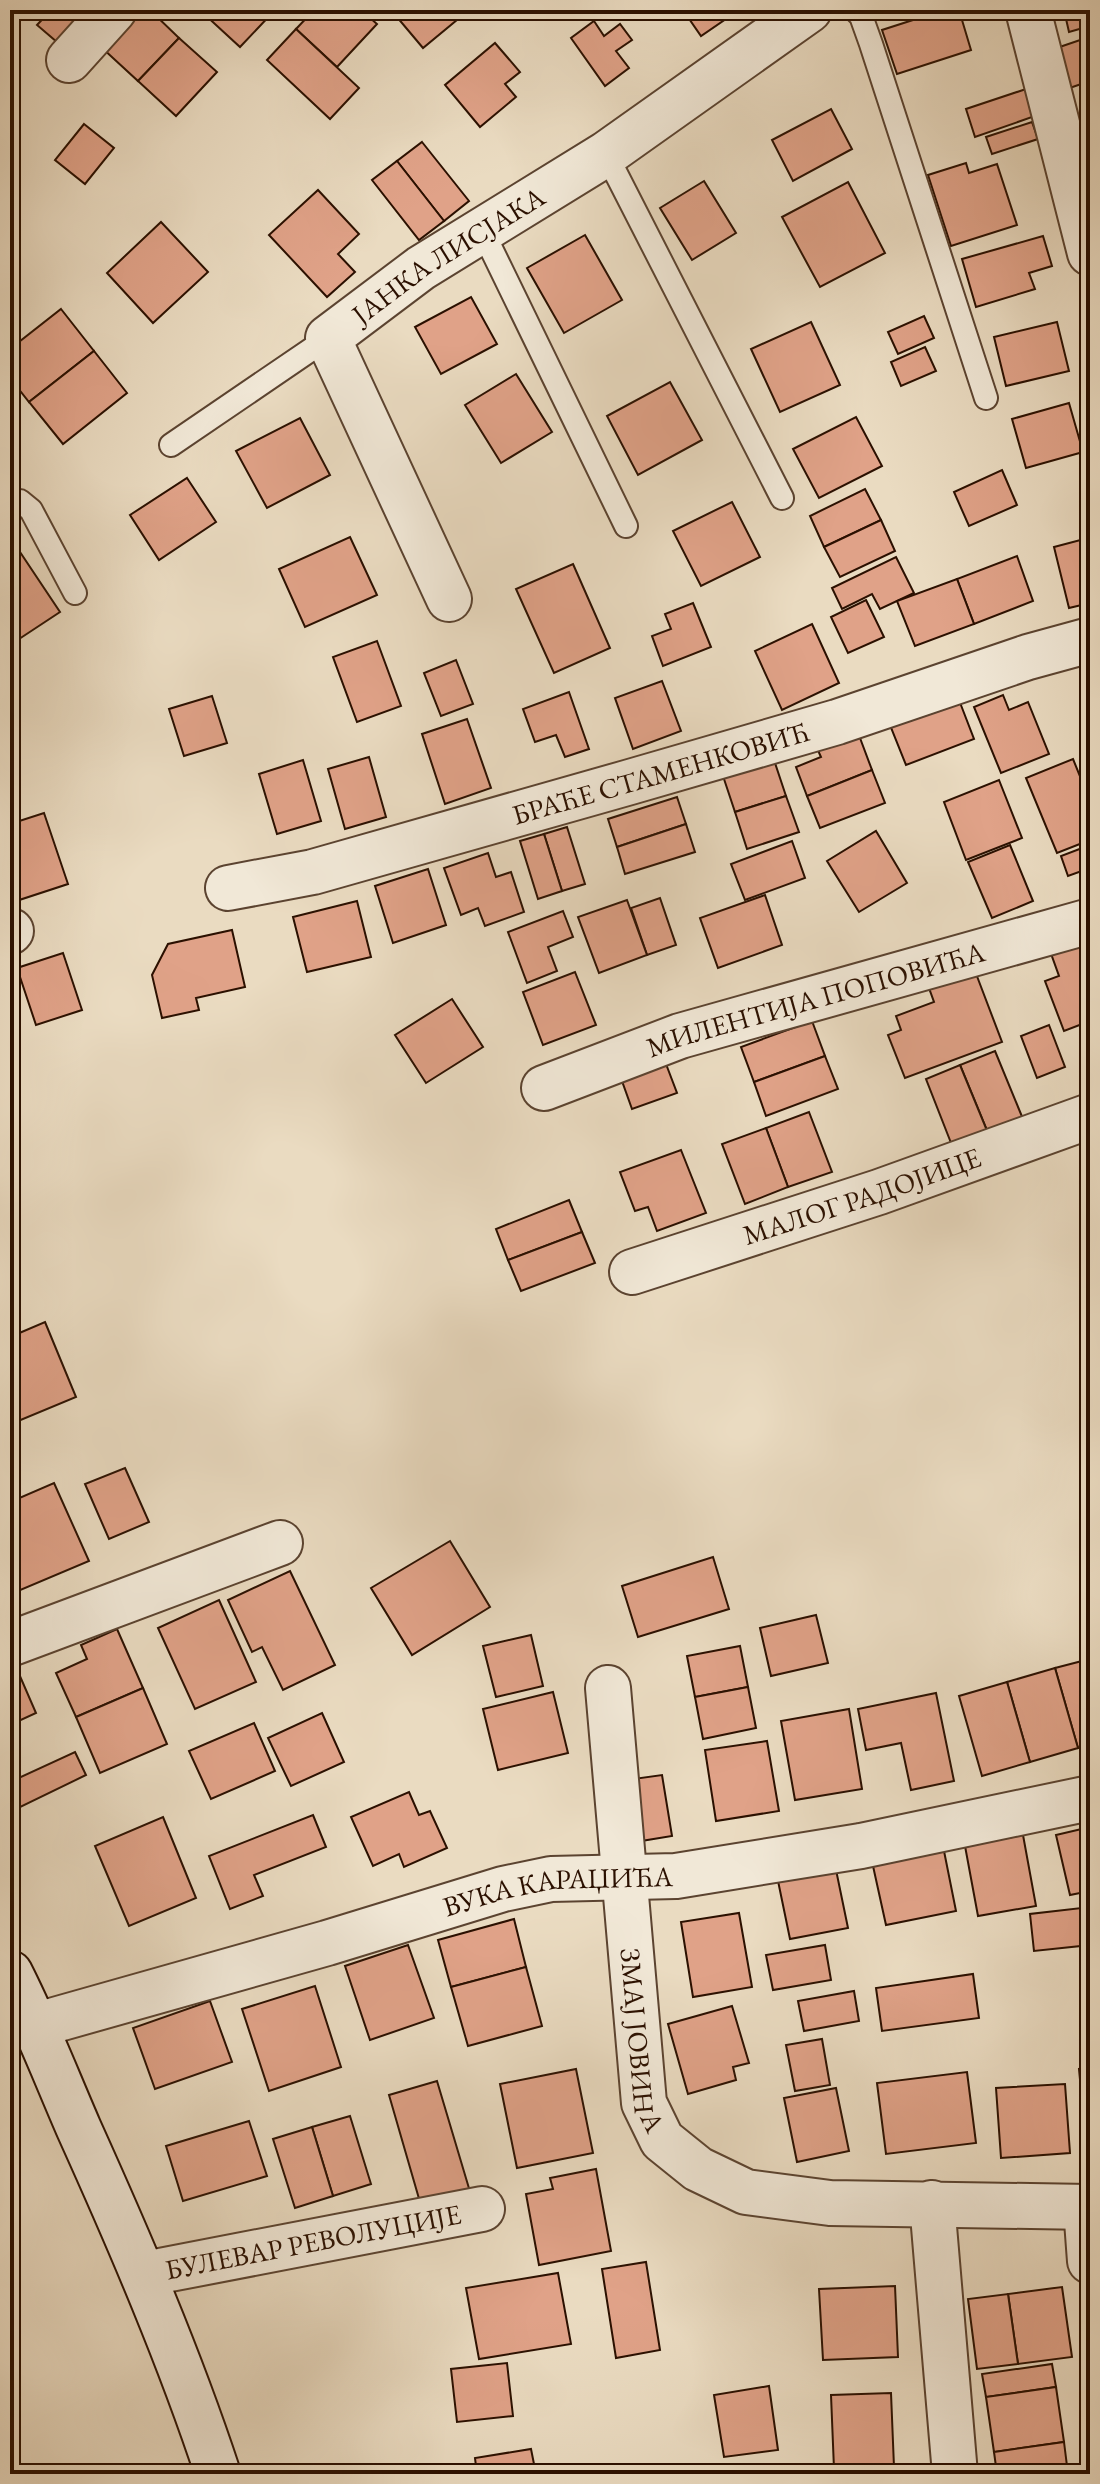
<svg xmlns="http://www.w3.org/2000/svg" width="1100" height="2484" viewBox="0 0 1100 2484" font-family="'EB Garamond',serif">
<rect width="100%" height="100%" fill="#eadbc1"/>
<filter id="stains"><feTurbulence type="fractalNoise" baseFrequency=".0025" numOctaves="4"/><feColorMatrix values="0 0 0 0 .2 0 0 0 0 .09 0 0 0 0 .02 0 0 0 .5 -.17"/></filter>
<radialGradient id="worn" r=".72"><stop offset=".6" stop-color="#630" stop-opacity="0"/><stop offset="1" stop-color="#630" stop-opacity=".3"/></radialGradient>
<g fill="#e0a288" stroke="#2b1000" stroke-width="2">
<path d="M51 10H80L90 19 64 48 37 25Z"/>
<path d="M136 10H150L179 38 138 81 101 47Z"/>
<path d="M206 10H275L240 47 203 13Z"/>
<path d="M314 10H361L377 24 337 67 296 29Z"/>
<path d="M391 10H469L423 48Z"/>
<path d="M532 10H548L539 18Z"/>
<path d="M683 10H739L701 36Z"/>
<path d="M944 10H959L971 50 897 74 882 30Z"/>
<path d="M1064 10H1090V26L1069 32Z"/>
<path d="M594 21 604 36 620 24 632 40 616 51 629 68 605 86 571 38Z"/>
<path d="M296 29 359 88 330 119 267 60Z"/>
<path d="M179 38 217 72 176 116 138 81Z"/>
<path d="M1083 39 1090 61V81L1061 91 1048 51Z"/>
<path d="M495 43 520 72 505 84 516 97 480 127 445 85Z"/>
<path d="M1026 89 1035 116 975 137 966 109Z"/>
<path d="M831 109 852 149 793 181 772 140Z"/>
<path d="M1032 122 1038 139 992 154 986 137Z"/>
<path d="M84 124 114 148 85 184 55 160Z"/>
<path d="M422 142 469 201 444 221 397 161Z"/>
<path d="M397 161 444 221 419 240 372 180Z"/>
<path d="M966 163 969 173 997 164 1017 225 951 246 928 175Z"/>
<path d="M704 181 736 233 692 260 660 208Z"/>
<path d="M848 182 885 253 820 287 782 217Z"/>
<path d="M318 190 359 234 338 254 355 272 327 297 269 235Z"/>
<path d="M161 222 208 272 153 323 107 273Z"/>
<path d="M585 235 622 300 564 333 527 268Z"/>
<path d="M1043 236 1052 266 1029 273 1035 289 976 307 962 259Z"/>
<path d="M471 297 497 344 441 374 415 327Z"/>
<path d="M61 309 94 351 29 402 10 378V349Z"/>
<path d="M924 316 934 338 898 354 888 332Z"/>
<path d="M811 322 840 385 780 412 751 349Z"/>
<path d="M1057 322 1069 371 1006 386 994 337Z"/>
<path d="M925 347 936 371 901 386 891 362Z"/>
<path d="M94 351 127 393 63 444 29 402Z"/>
<path d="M516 374 552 432 501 463 465 405Z"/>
<path d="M670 382 702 440 638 475 607 416Z"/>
<path d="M1069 403 1083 452 1026 468 1012 419Z"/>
<path d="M856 417 882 466 819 498 793 449Z"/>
<path d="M300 418 330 475 267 508 236 451Z"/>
<path d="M1002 470 1017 505 969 526 954 492Z"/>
<path d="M187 478 216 522 159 560 130 515Z"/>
<path d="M865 489 881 520 824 547 810 516Z"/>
<path d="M732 502 760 557 701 586 673 531Z"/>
<path d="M881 520 895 551 840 577 824 547Z"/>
<path d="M10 537 60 612 10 645Z"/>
<path d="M350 537 377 595 305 627 279 569Z"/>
<path d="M1088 538 1090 603 1069 608 1054 547Z"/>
<path d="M1017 556 1033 601 974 624 957 579Z"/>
<path d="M896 557 914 593 880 609 872 594 842 609 832 588Z"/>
<path d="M573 564 610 648 554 673 516 589Z"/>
<path d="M957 579 974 624 915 646 897 601Z"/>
<path d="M866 600 884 637 848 653 831 617Z"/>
<path d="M693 603 711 647 663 666 652 636 671 629 665 614Z"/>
<path d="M812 624 839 683 782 710 755 651Z"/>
<path d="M377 641 401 706 357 722 333 657Z"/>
<path d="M456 660 473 704 441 716 424 673Z"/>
<path d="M662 681 681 731 633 749 615 698Z"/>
<path d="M569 692 589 749 565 757 556 735 535 742 523 709Z"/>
<path d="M1003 695 1009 710 1028 702 1049 754 1001 773 974 707Z"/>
<path d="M212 696 227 743 184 756 169 709Z"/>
<path d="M959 700 974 739 906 765 890 725Z"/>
<path d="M467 719 491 788 445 804 422 734Z"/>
<path d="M857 730 872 770 807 796 796 767 821 757 816 746Z"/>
<path d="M369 757 386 817 345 829 328 769Z"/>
<path d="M1073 759 1090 801V840L1057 853 1026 778Z"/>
<path d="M303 760 321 821 277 834 259 774Z"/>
<path d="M774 760 786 796 735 812 723 776Z"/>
<path d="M872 770 885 803 820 828 807 796Z"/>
<path d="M999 780 1022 838 966 860 944 802Z"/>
<path d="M786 796 799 832 747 849 735 812Z"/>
<path d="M677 797 686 824 617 847 608 819Z"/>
<path d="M44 813 68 884 10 903V824Z"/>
<path d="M686 824 695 852 625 874 617 847Z"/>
<path d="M567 827 585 884 562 891 544 834Z"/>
<path d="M876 831 907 883 859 912 827 861Z"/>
<path d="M544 834 562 891 538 899 520 841Z"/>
<path d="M792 841 805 878 745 900 731 864Z"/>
<path d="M1010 845 1033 901 992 918 968 862Z"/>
<path d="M1090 845V868L1068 876 1061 856Z"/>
<path d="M488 853 496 877 511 872 524 912 485 926 478 908 461 915 444 868Z"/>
<path d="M428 869 446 925 393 943 375 886Z"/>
<path d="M765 895 782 945 718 968 700 918Z"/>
<path d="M660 898 676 945 647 955 631 908Z"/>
<path d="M627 900 647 955 599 973 578 917Z"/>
<path d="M357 901 371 957 307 972 293 917Z"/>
<path d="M563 911 573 937 548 947 557 971 527 983 508 932Z"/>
<path d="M232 930 245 987 196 998 199 1010 162 1018 152 975 168 944Z"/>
<path d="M1090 933V1021L1064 1031 1045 981 1059 976 1049 948Z"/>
<path d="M63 953 82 1010 36 1025 17 968Z"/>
<path d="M975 971 1002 1042 905 1078 888 1035 901 1030 896 1016 934 1002 929 988Z"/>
<path d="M575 972 596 1025 543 1045 523 992Z"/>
<path d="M452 999 483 1047 426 1083 395 1035Z"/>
<path d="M812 1021 825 1056 754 1082 741 1047Z"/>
<path d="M1049 1025 1065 1067 1037 1078 1021 1036Z"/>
<path d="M995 1051 1023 1119 988 1133 960 1065Z"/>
<path d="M825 1056 838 1089 766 1116 754 1082Z"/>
<path d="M666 1064 677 1093 632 1109 622 1081Z"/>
<path d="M960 1065 988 1133 953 1148 926 1079Z"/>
<path d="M809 1112 832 1172 788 1187 766 1128Z"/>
<path d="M766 1128 788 1187 745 1204 722 1144Z"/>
<path d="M681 1150 706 1213 657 1231 648 1207 635 1211 620 1172Z"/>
<path d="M569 1200 582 1232 508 1260 496 1229Z"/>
<path d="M582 1232 595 1263 521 1291 508 1260Z"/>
<path d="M45 1322 76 1397 11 1424 10 1337Z"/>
<path d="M125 1468 149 1522 109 1539 85 1484Z"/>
<path d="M54 1483 89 1561 18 1591 10 1573V1525L17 1522 10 1502Z"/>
<path d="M450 1541 490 1607 412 1655 371 1588Z"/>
<path d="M713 1557 729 1609 638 1637 622 1586Z"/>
<path d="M290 1571 335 1665 283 1690 262 1647 252 1652 228 1600Z"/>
<path d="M219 1600 256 1682 195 1709 158 1628Z"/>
<path d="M816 1615 828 1663 771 1676 760 1628Z"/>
<path d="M117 1629 143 1688 76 1717 56 1673 87 1659 81 1645Z"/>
<path d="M531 1635 543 1686 496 1697 483 1646Z"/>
<path d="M740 1646 748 1687 695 1697 687 1656Z"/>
<path d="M1082 1661 1090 1690V1745L1078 1748 1055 1668Z"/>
<path d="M16 1667 36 1713 10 1725V1669Z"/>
<path d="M1055 1668 1078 1748 1030 1762 1007 1682Z"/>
<path d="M1007 1682 1030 1762 982 1776 959 1696Z"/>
<path d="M748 1687 756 1728 703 1739 695 1697Z"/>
<path d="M143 1688 167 1744 100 1773 76 1717Z"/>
<path d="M553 1692 568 1753 498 1770 483 1709Z"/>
<path d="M936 1693 954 1781 911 1790 901 1743 866 1750 858 1709Z"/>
<path d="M849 1709 862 1789 795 1800 781 1721Z"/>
<path d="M322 1713 344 1762 291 1786 268 1738Z"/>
<path d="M254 1723 275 1771 211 1799 189 1751Z"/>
<path d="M767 1741 779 1811 716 1821 705 1750Z"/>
<path d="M75 1752 86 1775 10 1812V1782Z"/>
<path d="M662 1775 672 1836 635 1842 626 1780Z"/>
<path d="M409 1792 419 1815 430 1811 447 1848 404 1867 399 1854 373 1866 351 1817Z"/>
<path d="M313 1815 326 1847 254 1875 263 1896 230 1909 209 1856Z"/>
<path d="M163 1817 196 1898 129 1926 95 1846Z"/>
<path d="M1090 1827V1891L1070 1895 1056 1835Z"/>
<path d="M1023 1835 1036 1906 978 1916 965 1846Z"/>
<path d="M944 1851 956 1911 886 1925 873 1866Z"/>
<path d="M835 1865 848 1928 790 1939 777 1876Z"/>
<path d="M1090 1907V1945L1034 1951 1030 1914Z"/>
<path d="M739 1913 752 1987 693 1997 681 1922Z"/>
<path d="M514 1919 526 1967 451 1987 438 1940Z"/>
<path d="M408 1945 434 2018 370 2040 345 1966Z"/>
<path d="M825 1945 831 1980 773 1990 766 1955Z"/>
<path d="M526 1967 542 2026 468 2046 451 1987Z"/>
<path d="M973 1974 979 2018 882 2031 876 1988Z"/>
<path d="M315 1986 341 2067 269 2091 242 2009Z"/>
<path d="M854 1991 859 2021 804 2031 798 2001Z"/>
<path d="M210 2001 232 2062 155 2089 133 2028Z"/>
<path d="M732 2006 749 2063 733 2067 736 2080 688 2094 668 2024Z"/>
<path d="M822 2039 830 2085 795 2091 786 2045Z"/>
<path d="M1090 2068V2144H1086L1079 2069Z"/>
<path d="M576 2069 593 2153 517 2168 500 2084Z"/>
<path d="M967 2072 976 2143 886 2154 877 2083Z"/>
<path d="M437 2081 471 2195 422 2209 389 2095Z"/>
<path d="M1065 2084 1070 2153 1001 2158 996 2088Z"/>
<path d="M836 2088 849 2151 797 2162 784 2098Z"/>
<path d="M350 2116 371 2184 333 2196 312 2127Z"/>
<path d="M249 2121 267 2176 183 2201 166 2146Z"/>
<path d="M312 2127 333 2196 295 2208 273 2139Z"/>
<path d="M596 2169 611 2251 539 2265 526 2194 553 2189 550 2178Z"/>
<path d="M646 2262 660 2350 616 2358 602 2269Z"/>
<path d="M558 2273 571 2344 479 2359 466 2288Z"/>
<path d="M895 2286 898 2357 823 2360 819 2289Z"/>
<path d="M1062 2287 1072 2357 1018 2364 1008 2294Z"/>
<path d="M1008 2294 1018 2364 977 2369 968 2299Z"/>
<path d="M507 2363 513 2416 457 2422 451 2369Z"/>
<path d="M1052 2364 1056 2387 986 2397 982 2374Z"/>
<path d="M769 2386 778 2450 724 2457 714 2395Z"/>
<path d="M1056 2387 1064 2442 994 2452 986 2397Z"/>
<path d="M891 2393 894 2467 834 2469 831 2395Z"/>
<path d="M1064 2442 1068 2474H997L994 2452Z"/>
<path d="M531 2449 536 2474H477L475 2458Z"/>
</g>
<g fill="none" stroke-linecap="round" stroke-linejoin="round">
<g stroke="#5b4330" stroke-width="26">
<g id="service">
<path d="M855 10 861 16 871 44 986 398"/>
<path d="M606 154 782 498"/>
<path d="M482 230 626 526"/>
<path d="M171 445 328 338"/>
<path d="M10 501H20L31 510 75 593"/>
</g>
</g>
<g stroke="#5b4330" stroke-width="48">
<g id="minor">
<path d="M1028 10 1090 253"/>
<path d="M69 60 114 10"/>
<path id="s1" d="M449 599 328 338 421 268 606 154 809 10"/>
<path id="s2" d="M228 888 313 872 630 782 837 722 1028 657 1090 640"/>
<path d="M10 932 11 931"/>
<path id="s3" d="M544 1088 680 1036 1090 921"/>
<path id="s4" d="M632 1272 879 1192 1090 1116"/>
<path d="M10 1644 280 1543"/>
<path id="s5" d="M608 1688 644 2103 662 2140 698 2169 746 2192 830 2203 1090 2207"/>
<path id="s6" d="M37 2025 327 1943 503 1889 551 1879 676 1876 861 1846 1090 1798"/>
<path d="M932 2203 955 2474"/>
<path d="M1086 2207 1090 2261"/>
<path id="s7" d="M144 2274 482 2209"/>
</g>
</g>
<g stroke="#2b1000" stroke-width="48">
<path id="secondary" d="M10 1973C36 2024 56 2076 79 2129 130 2242 179 2356 218 2474"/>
</g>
<use href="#service" stroke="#f1e8d7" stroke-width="22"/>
<use href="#minor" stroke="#f1e8d7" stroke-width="44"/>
<use href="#secondary" stroke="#f1e8d7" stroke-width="44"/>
</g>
<g text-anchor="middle" stroke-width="8" stroke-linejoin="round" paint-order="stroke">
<g font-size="28" fill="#2b1000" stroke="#f1e8d7">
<text dy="10" stroke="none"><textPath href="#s1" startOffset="434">ЈАНКА ЛИСЈАКА</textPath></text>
<text dy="10" stroke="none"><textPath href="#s2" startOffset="448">БРАЋЕ СТАМЕНКОВИЋ</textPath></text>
<text dy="10" stroke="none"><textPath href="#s3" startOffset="286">МИЛЕНТИЈА ПОПОВИЋА</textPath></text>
<text dy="10" stroke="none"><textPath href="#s4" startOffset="242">МАЛОГ РАДОЈИЦЕ</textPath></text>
<text dy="10" stroke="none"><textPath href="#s6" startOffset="540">ВУКА КАРАЏИЋА</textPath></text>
<text dy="10" stroke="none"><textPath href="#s5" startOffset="354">ЗМАЈ ЈОВИНА</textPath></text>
<text dy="10" stroke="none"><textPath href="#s7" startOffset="172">БУЛЕВАР РЕВОЛУЦИЈЕ</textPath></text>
</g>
</g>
<rect width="1100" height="2484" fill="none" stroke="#eadbc1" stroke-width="40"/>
<rect x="12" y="12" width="1076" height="2460" fill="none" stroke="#2b1000" stroke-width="4"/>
<rect x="20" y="20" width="1060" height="2444" fill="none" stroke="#2b1000" stroke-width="2"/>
<rect width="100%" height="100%" filter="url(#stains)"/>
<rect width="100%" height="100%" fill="url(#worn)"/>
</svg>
